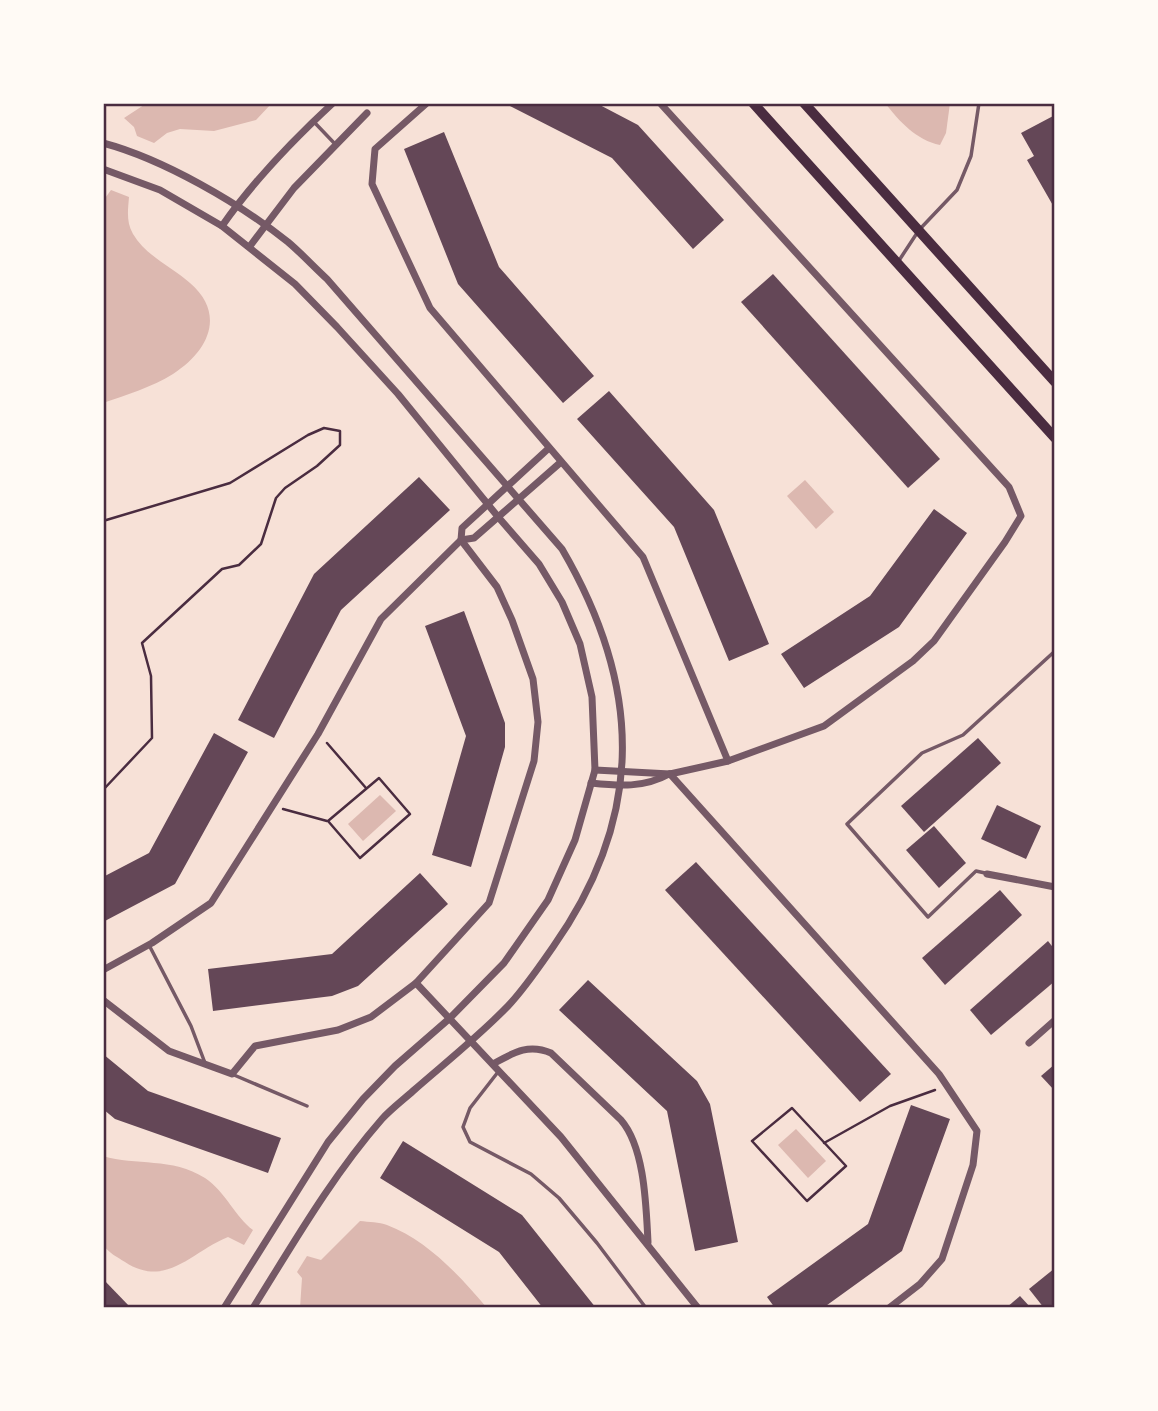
<svg xmlns="http://www.w3.org/2000/svg" width="1158" height="1411" viewBox="0 0 1158 1411" font-family="'Noto Sans',sans-serif">
<rect width="100%" height="100%" fill="#f7e1d7"/>
<g fill="#dcb8b0">
<path d="M147 103H272L256 120 214 131 180 129 167 133 154 143 137 136 134 127 124 118Z"/>
<path d="M885 103H950L946 133 940 145C916 140 900 122 885 103Z"/>
<path d="M111 190 129 197C128 210 126 222 133 234 146 256 172 267 190 283 226 314 209 351 173 374 152 387 126 395 103 403V201Z"/>
<path d="M805 480 834 512 816 529 787 496Z"/>
<path d="M380 795 396 811 363 841 348 824Z"/>
<path d="M796 1129 826 1161 808 1178 778 1145Z"/>
<path d="M103 1156C136 1166 172 1157 205 1178 226 1192 235 1217 253 1230L244 1245 228 1237C191 1252 166 1289 125 1262 117 1257 109 1253 103 1245Z"/>
<path d="M360 1221C369 1222 379 1222 387 1225 427 1240 460 1276 487 1308H300L302 1278 297 1272 307 1256 321 1260Z"/>
</g>
<g fill="#644757">
<path d="M504 103H596L638 125 724 220 693 249 612 158Z"/>
<path d="M1055 115V209L1027 160 1034 156 1021 133Z"/>
<path d="M444 132 499 267 594 376 563 403 458 284 404 149Z"/>
<path d="M773 274 940 459 908 488 741 302Z"/>
<path d="M609 391 714 510 769 644 729 661 674 527 577 419Z"/>
<path d="M419 477 450 510 341 610 274 738 238 720 314 574Z"/>
<path d="M934 509 967 533 899 627 804 688 781 654 870 596Z"/>
<path d="M464 611 505 723V747L471 867 432 855 466 736 425 626Z"/>
<path d="M214 733 248 752 175 884 103 922V877L149 853Z"/>
<path d="M978 738 1001 763 924 832 901 806Z"/>
<path d="M997 805 1041 826 1026 859 981 839Z"/>
<path d="M934 826 966 863 939 888 906 850Z"/>
<path d="M696 862 891 1074 860 1102 665 890Z"/>
<path d="M420 873 448 904 358 986 332 996 213 1011 208 969 332 954Z"/>
<path d="M1000 890 1022 915 945 985 922 958Z"/>
<path d="M1048 941 1055 950V981L991 1035 970 1010Z"/>
<path d="M588 980 697 1081 710 1104 738 1242 695 1251 667 1111 559 1010Z"/>
<path d="M103 1054 148 1091 281 1138 268 1173 115 1119 103 1109Z"/>
<path d="M1055 1064V1091L1041 1076Z"/>
<path d="M911 1105 950 1119 902 1251 823 1308H775L767 1297 868 1224Z"/>
<path d="M403 1141 522 1215 596 1308H543L499 1252 380 1178Z"/>
<path d="M1055 1268V1308H1044L1029 1289Z"/>
<path d="M103 1279 131 1308H103Z"/>
<path d="M1020 1296 1031 1308H1006Z"/>
</g>
<g fill="none" stroke-linecap="round" stroke-linejoin="round">
<g stroke="#4a2c40" stroke-width="2.5">
<path d="M103 521 230 483 308 435 324 428 340 431V445L317 466 285 488 276 498 261 544 239 565 222 569 142 643 151 676 152 738 103 790"/>
<path d="M327 743 366 788"/>
<path d="M379 778 410 814 360 858 328 821Z"/>
<path d="M283 809 327 821"/>
<path d="M792 1108 846 1166 807 1201 752 1141Z"/>
<path d="M824 1143 890 1106 935 1090"/>
</g>
<g stroke="#755966" stroke-width="3.5">
<path d="M315 123 336 145"/>
<path d="M898 262 919 230 957 190 971 156 979 103"/>
<path d="M985 873 976 871 928 917 847 824 922 753 963 735 1055 651"/>
<path d="M149 945 191 1026 205 1063"/>
<path d="M498 1072 470 1108 463 1127 470 1142 531 1174 559 1198 597 1243 646 1308"/>
<path d="M234 1075 307 1106"/>
</g>
<g stroke="#755966" stroke-width="7">
<path d="M427 103 375 149 372 184 430 308 643 557 728 761 824 726 913 661 934 641 1005 542 1021 516 1009 487 660 103"/>
<path d="M103 143C163 159 239 203 288 242 301 253 314 267 327 279L562 549C642 686 646 815 553 947 539 967 525 988 508 1006 479 1036 445 1063 413 1091 403 1100 391 1109 382 1119 332 1176 293 1244 253 1308"/>
<path d="M103 169 160 190 222 226 295 284 337 327 398 394 499 518 539 564 562 602 580 644 592 697 595 770 575 840 548 900 504 963 450 1018 395 1066 363 1099 328 1142 224 1308"/>
<path d="M222 226C254 180 292 141 333 103"/>
<path d="M250 246 294 188 367 113"/>
<path d="M595 770 670 774 728 761"/>
<path d="M670 774 939 1074 977 1131 973 1165 942 1259 920 1284 889 1308"/>
<path d="M591 783C619 786 644 788 669 774"/>
<path d="M987 874 1055 887"/>
<path d="M103 970 152 943 211 903 318 734 381 619 461 540 474 538 561 462"/>
<path d="M416 983 561 1137 698 1308"/>
<path d="M103 1000 169 1051 232 1074 255 1046 338 1030 371 1017 416 983 489 903 534 761 538 722 533 679 512 620 497 587 461 540 462 528 549 448"/>
<path d="M1029 1043 1055 1020"/>
<path d="M493 1064C513 1053 528 1043 551 1053L621 1120C645 1148 646 1206 648 1242"/>
</g>
<g stroke="#4a2c40" stroke-width="10">
<path d="M753 103 1055 438"/>
<path d="M804 103 1055 382"/>
</g>
</g>
<rect width="1158" height="1411" fill="none" stroke="#fffaf5" stroke-width="210"/>
<rect x="105" y="105" width="948" height="1201" fill="none" stroke="#4a2c40" stroke-width="2.5"/>
</svg>
